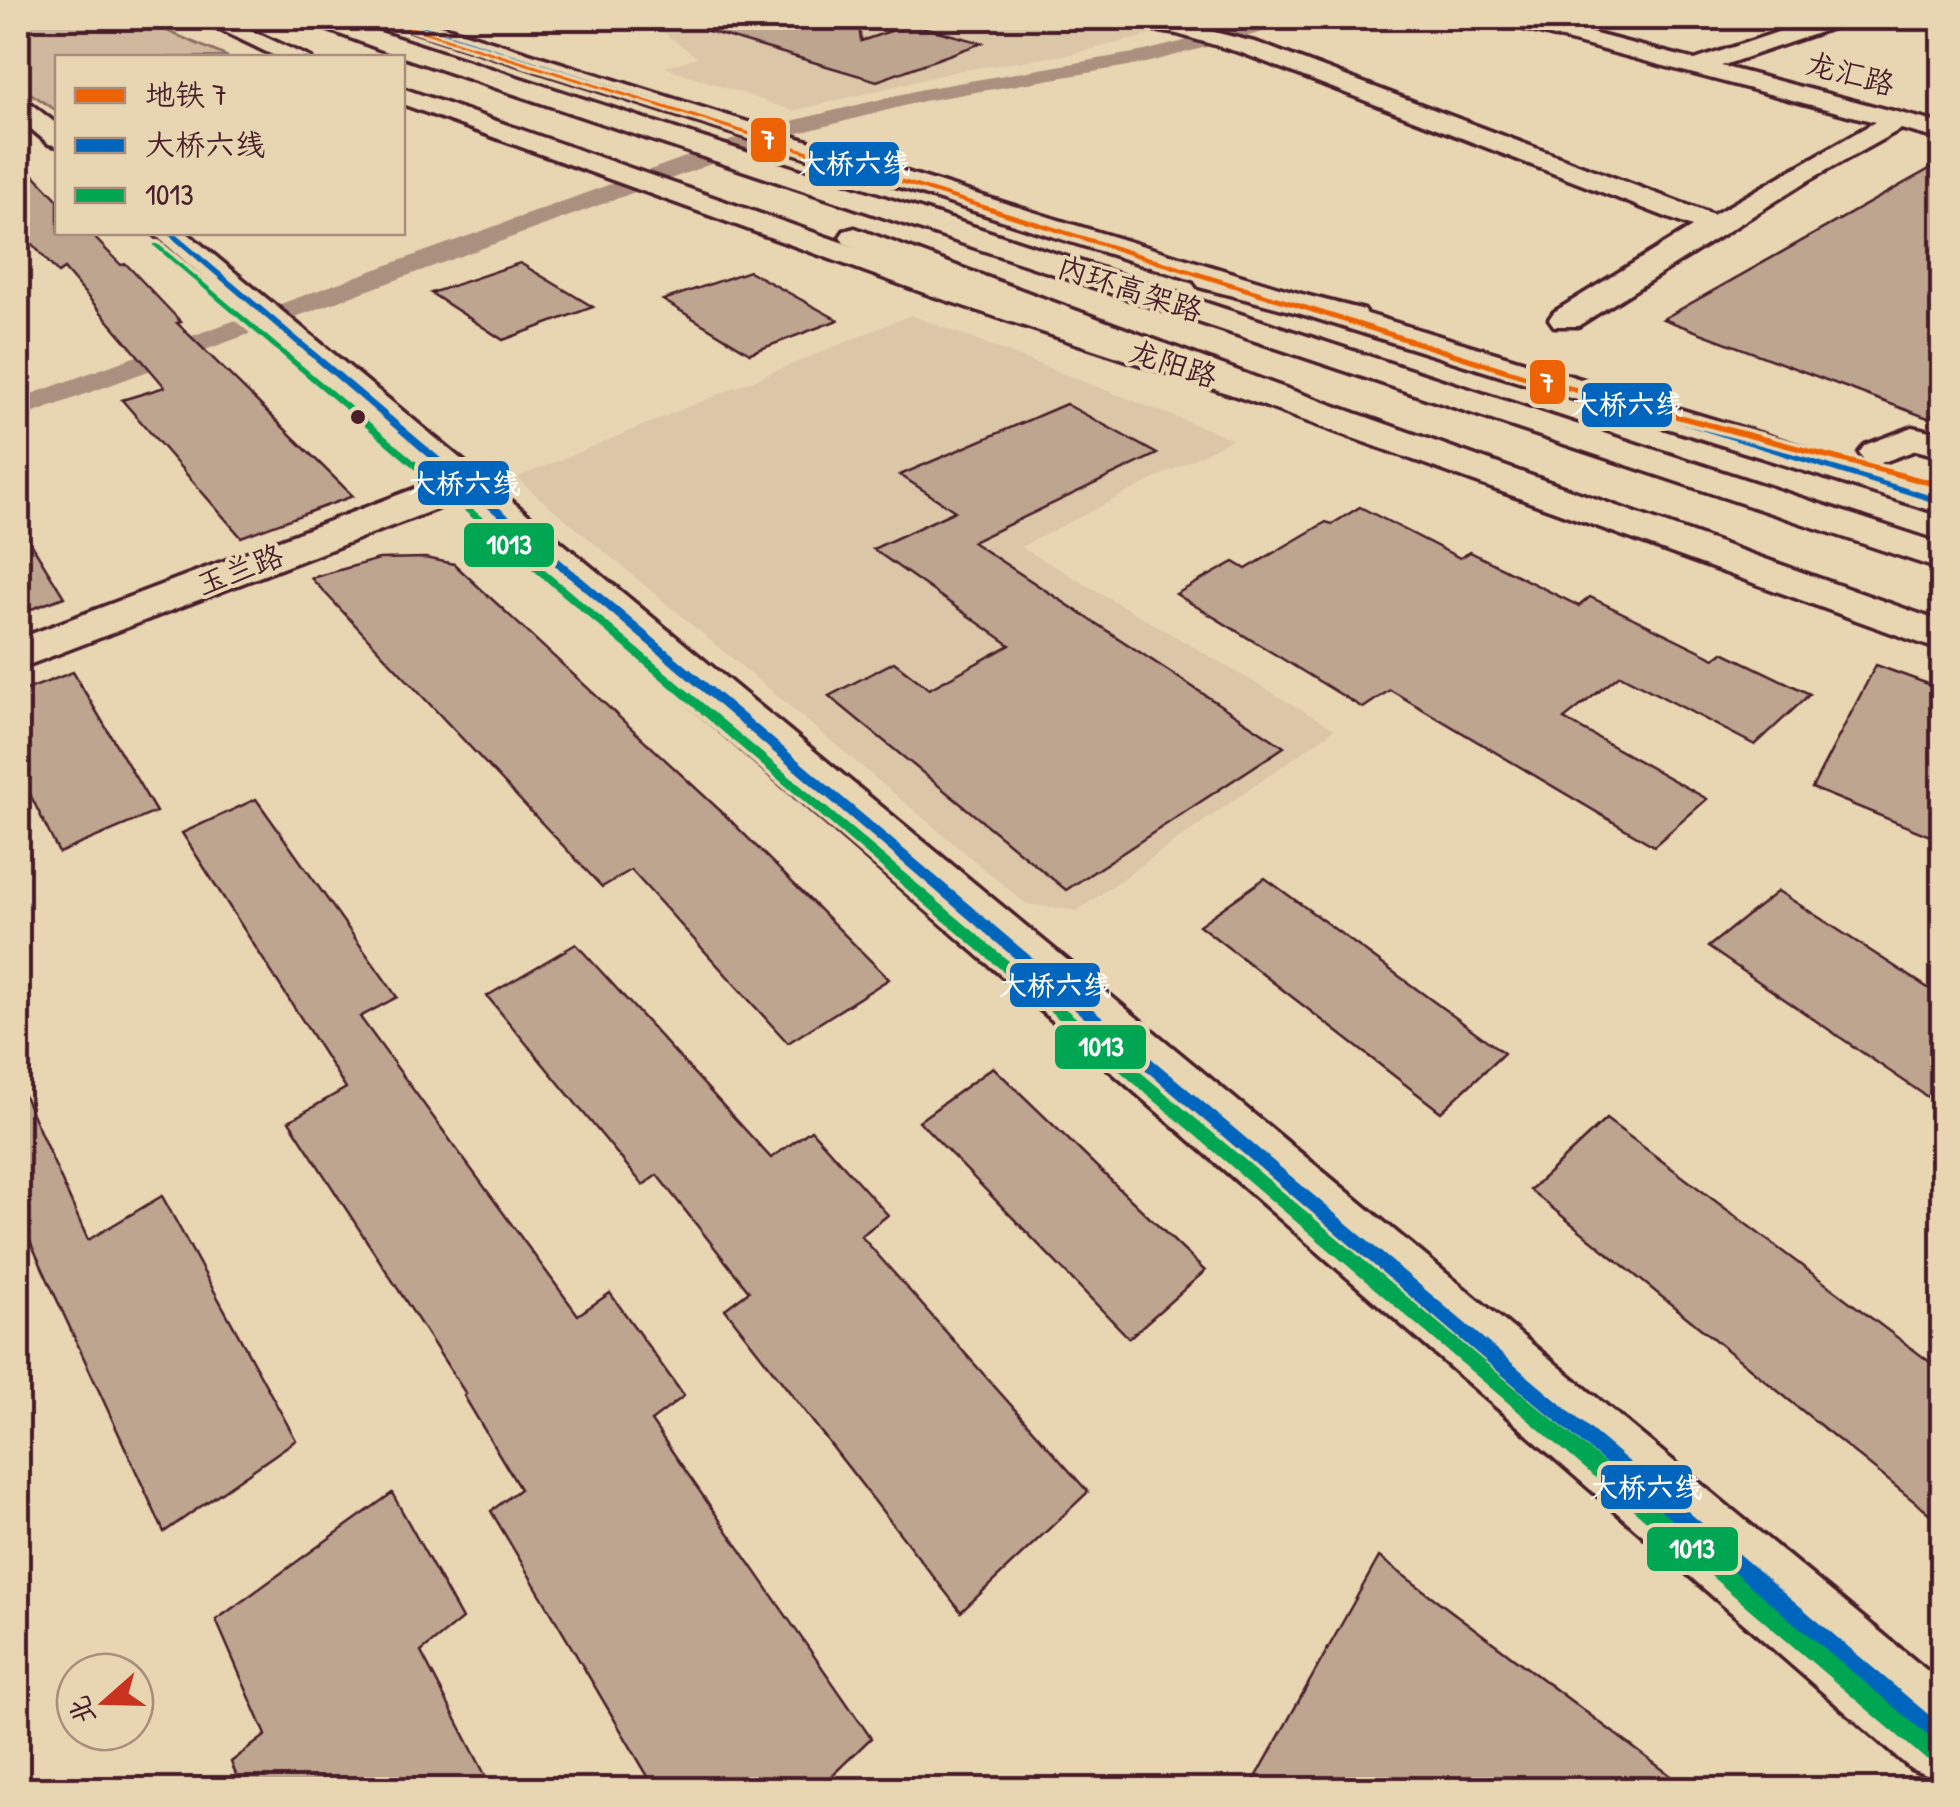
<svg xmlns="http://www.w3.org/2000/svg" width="1960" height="1807" viewBox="0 0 1960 1807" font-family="'Patrick Hand','LXGW WenKai TC',sans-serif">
<rect width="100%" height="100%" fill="#e8d6b3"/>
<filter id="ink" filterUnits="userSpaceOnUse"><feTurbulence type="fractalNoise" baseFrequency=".01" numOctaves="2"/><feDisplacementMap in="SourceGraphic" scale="20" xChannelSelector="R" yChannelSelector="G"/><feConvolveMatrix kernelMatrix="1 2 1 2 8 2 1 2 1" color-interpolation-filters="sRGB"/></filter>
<g filter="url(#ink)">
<g fill="#dbc7a8">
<path d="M643 18H1103L1169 31 1071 54 962 70 793 111 665 67 697 57Z"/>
<path d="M911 315 1233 439 1021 547 1335 729 1077 911 1026 904 516 478Z"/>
</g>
<path fill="#cfb89d" stroke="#8c6c64" stroke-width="2.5" d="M18 18H137L228 57 58 58 57 111 18 85Z"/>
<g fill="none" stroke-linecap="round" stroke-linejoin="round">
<path fill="#ac907f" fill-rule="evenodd" d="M1274 18H1303L1301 22 1146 63 923 101 787 136 18 419V399L771 126 923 89 1145 51Z"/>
</g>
<g fill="#bea590" stroke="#4a1f2b" stroke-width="2.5">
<path d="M696 18H858L861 41 911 24 982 43 877 81 695 27Z"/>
<path d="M18 158 58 200V232H89L121 265 126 264 181 322 177 323 353 496 241 537 122 400 165 387 64 269 58 273 18 228Z"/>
<path d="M1942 162V407L1928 418 1663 319Z"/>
<path d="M520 263 593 307 503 340 431 293Z"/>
<path d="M749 271 838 320 750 353 663 300Z"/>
<path d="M1066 404 1157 454 972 542 1284 747 1066 890 829 696 894 662 929 689 1010 645 873 549 955 511 900 475Z"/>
<path d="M1360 507 1460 558 1470 552 1579 606 1590 597 1715 658 1723 652 1810 694 1755 745 1620 675 1564 719 1707 799 1654 846 1390 690 1363 708 1176 594 1234 562 1246 569 1326 522 1332 524Z"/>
<path d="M18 522 64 597 18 614Z"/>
<path d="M425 558 454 564 726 816 889 979 788 1043 631 870 602 887 311 578 379 559Z"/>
<path d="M1876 665 1942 689V841L1812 788Z"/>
<path d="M73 672 156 812 59 853 18 770V693Z"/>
<path d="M256 799 397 997 360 1017 578 1315 610 1293 684 1396 651 1421 871 1738 817 1790H656L491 1511 520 1489 464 1396 466 1394 289 1121 346 1088 182 833Z"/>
<path d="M1265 878 1504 1053 1441 1112 1199 925Z"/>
<path d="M1778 891 1942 997V1107L1708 947Z"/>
<path d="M576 944 771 1158 811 1130 888 1215 861 1236 1088 1492 961 1612 725 1309 749 1291 657 1175 643 1185 487 996Z"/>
<path d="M993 1067 1205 1271 1129 1338 919 1121Z"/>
<path d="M18 1082 88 1240 162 1196 296 1440 164 1532 18 1215Z"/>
<path d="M1606 1119 1942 1371V1524L1530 1190Z"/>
<path d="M392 1493 462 1619 421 1652 493 1790H242L231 1762 266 1735 216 1620Z"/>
<path d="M1379 1557 1690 1790H1249Z"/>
</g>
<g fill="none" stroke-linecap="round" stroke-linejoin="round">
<g stroke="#4a1f2b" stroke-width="7">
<g id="minor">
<path d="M1113 18H1158L1258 43 1713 215 1875 122 1502 23 1499 18H1534L1695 60 1819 18H1850L1847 23 1721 66 1942 124V140L1901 129 1809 180 1578 326H1554L1549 319 1554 312 1692 227 1242 53 1177 34 1116 23Z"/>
<path d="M18 98 27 101 58 125V146L49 144 18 118Z"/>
<path d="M152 232H186L1942 1683V1781L1911 1769 457 501 18 669V639L435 481Z"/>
<path d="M1913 427 1942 434V457L1916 450 1878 464 1865 461 1859 453 1865 445Z"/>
</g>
</g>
<g stroke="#4a1f2b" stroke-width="7">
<g id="major">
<path d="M196 18H224L311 58H279Z"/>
<path d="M386 18H418L1065 222 1942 489V514L1045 234 389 23Z"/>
<path d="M402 88 952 281 1268 382 1942 622V651L1242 398 930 295 402 104Z"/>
</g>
</g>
<g stroke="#4a1f2b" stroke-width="7">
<g id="highway">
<path d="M307 18H337L1942 544V570L385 51 310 23Z"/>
<path d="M855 228 1268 382 1273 390 1268 398 1255 401 1242 398 844 243 840 237 844 231Z"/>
<path d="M1210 271 1364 310 1369 317 1364 324 1352 327 1199 287 1194 280 1199 273Z"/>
</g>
</g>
<path stroke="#4a1f2b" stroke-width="2.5" stroke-dasharray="1 4" stroke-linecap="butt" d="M1462 18 1479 22"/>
<use href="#minor" fill="#e8d6b3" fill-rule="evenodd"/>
<use href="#major" fill="#e8d6b3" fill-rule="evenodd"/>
<use href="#highway" fill="#e8d6b3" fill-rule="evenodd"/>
<g stroke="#e8d6b3" stroke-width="8">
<g id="bus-1">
<path d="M395 18H400L1057 227 1942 499V505L1053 229Z"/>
<path d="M165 232H173L1942 1726V1748L1935 1745Z"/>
</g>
</g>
<g stroke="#e8d6b3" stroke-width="8">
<path id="bus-2" d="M154 244H158L1938 1744 1941 1751 1938 1758 1931 1761 1924 1758 154 246Z"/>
</g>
<use href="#bus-1" fill="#0065bd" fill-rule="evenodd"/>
<use href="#bus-2" fill="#00a651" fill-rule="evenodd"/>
<g stroke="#e8d6b3" stroke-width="7">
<path id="metro-1" d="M376 18H384L1526 374 1942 483V489L1520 378Z"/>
</g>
<use href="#metro-1" fill="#ed6204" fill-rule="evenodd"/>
</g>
</g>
<circle fill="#4a1f2b" stroke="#e8d6b3" stroke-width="4" cx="358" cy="417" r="9"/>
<g text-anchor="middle" stroke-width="8" stroke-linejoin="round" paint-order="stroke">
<g font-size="30" fill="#4a1f2b" stroke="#e8d6b3">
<text transform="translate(1850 74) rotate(15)" y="10">龙汇路</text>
<text transform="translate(1130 289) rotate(18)" y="10">内环高架路</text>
<text transform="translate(1173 364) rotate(18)" y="10">龙阳路</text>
<text transform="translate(240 570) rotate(-21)" y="10">玉兰路</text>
</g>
</g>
<g stroke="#e8d6b3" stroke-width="4">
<rect x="749" y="116" width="39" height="48" rx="10" fill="#ed6204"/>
<rect x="807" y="140" width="94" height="48" rx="10" fill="#0065bd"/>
<rect x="1528" y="358" width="39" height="48" rx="10" fill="#ed6204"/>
<rect x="1580" y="381" width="94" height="48" rx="10" fill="#0065bd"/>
<rect x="416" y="459" width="95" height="48" rx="10" fill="#0065bd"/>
<rect x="462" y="521" width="94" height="48" rx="10" fill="#00a651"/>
<rect x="1008" y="961" width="94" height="48" rx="10" fill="#0065bd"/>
<rect x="1053" y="1023" width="95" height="48" rx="10" fill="#00a651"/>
<rect x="1599" y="1463" width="95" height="48" rx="10" fill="#0065bd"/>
<rect x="1645" y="1525" width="95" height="48" rx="10" fill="#00a651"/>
</g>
<g font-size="28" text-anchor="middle" font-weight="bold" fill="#fff">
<text x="768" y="149">7</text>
<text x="854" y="173">大桥六线</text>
<text x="1547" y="392">7</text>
<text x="1627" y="414">大桥六线</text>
<text x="464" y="493">大桥六线</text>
<text x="509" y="554">1013</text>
<text x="1055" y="995">大桥六线</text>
<text x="1101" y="1056">1013</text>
<text x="1646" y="1497">大桥六线</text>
<text x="1692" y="1558">1013</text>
</g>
<rect width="1960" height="1807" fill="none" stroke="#e8d6b3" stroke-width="60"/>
<rect x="30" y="30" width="1900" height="1747" fill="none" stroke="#4a1f2b" stroke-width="4" filter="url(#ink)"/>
<rect x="55" y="55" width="350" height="180" fill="#e8d6b3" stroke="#a98d7d" stroke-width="2.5"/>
<rect x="75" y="88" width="50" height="15" fill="#ed6204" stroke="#a98d7d" stroke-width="2.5"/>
<text x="145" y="105" font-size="30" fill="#4a1f2b">地铁 7</text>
<rect x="75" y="138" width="50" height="15" fill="#0065bd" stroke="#a98d7d" stroke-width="2.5"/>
<text x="145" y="155" font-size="30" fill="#4a1f2b">大桥六线</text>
<rect x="75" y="188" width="50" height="15" fill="#00a651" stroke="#a98d7d" stroke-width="2.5"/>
<text x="145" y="205" font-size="30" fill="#4a1f2b">1013</text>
<g transform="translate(105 1702) rotate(250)"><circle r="48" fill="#e8d6b3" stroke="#a98d7d" stroke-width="2.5"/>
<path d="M0-8L18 38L0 25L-18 38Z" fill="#c8321e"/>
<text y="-15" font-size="28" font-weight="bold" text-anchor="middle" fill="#4a1f2b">北</text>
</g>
</svg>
